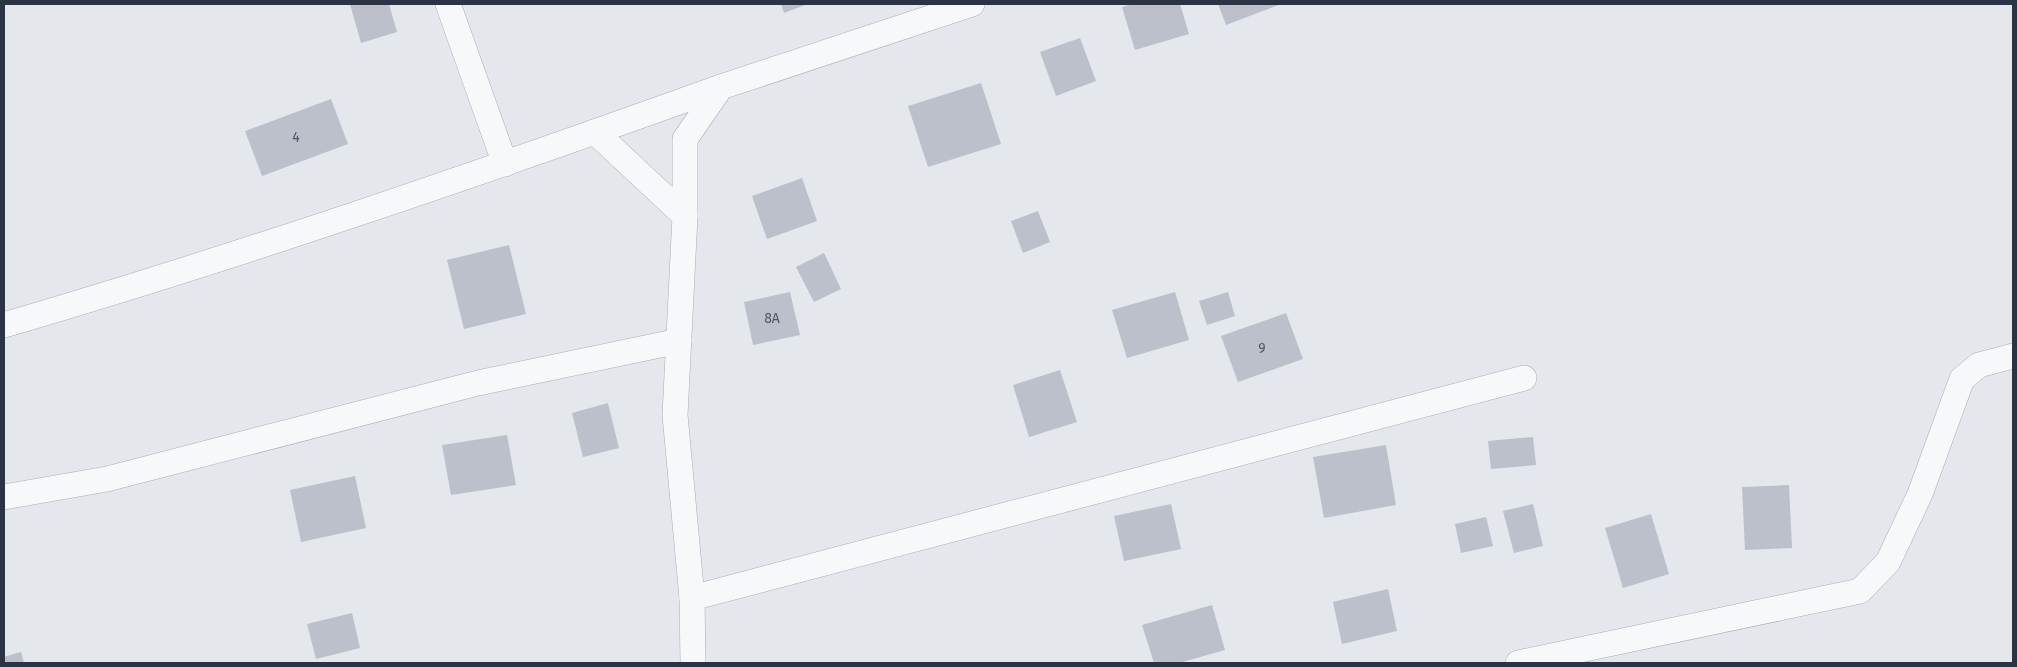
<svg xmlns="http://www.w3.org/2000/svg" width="2017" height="667" viewBox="0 0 2017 667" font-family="'Fira Sans',sans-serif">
<rect width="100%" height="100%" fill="#e4e7ec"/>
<g fill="#bbc0ca">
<path d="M350 4H389L397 32 361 43Z"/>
<path d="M781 4H808L784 13Z"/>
<path d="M1133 4H1180L1189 34 1135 50 1122 7Z"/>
<path d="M1218 4H1281L1226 25Z"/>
<path d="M1080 38 1096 81 1056 96 1040 52Z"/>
<path d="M981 83 1001 144 928 167 908 106Z"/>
<path d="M331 99 348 144 262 176 245 131Z"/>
<path d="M802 178 817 221 767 239 752 196Z"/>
<path d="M1038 211 1050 242 1023 253 1011 221Z"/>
<path d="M509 245 526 314 464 329 447 260Z"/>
<path d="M824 253 841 289 814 302 796 267Z"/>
<path d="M790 292 800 335 753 345 744 302Z"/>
<path d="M1175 292 1189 340 1127 358 1112 310Z"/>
<path d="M1228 292 1235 316 1207 325 1199 301Z"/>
<path d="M1286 313 1303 359 1238 382 1221 336Z"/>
<path d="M1060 370 1077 422 1029 437 1013 385Z"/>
<path d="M608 403 619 448 583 457 572 413Z"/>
<path d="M507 435 516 485 451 495 442 445Z"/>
<path d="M1533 437 1536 465 1491 469 1488 441Z"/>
<path d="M1386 445 1396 505 1324 518 1313 457Z"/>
<path d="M355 476 366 528 301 542 290 490Z"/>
<path d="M1789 485 1792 548 1745 550 1742 487Z"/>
<path d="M1171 504 1181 549 1124 561 1114 516Z"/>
<path d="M1533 504 1543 546 1514 553 1503 511Z"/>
<path d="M1651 514 1669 574 1623 588 1605 528Z"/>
<path d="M1486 517 1493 546 1461 553 1455 524Z"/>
<path d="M1388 589 1397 631 1342 644 1333 602Z"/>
<path d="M1212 605 1225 650 1179 663H1154L1142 625Z"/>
<path d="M352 613 360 648 316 659 307 624Z"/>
<path d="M21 652 24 663H4V657Z"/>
</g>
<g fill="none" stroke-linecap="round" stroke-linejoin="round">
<g stroke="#a9aeb7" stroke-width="26">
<g id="street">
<path d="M448 4 505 164"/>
<path d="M595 132 685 216"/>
<path d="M4 325C246 254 484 172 721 87"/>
<path d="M4 497 107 479 478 383 679 341"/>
<path d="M692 598 1524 378"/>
<path d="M693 663 692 598 675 415 685 216V139L721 87 972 4"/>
<path d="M1518 663 1860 591 1888 562 1920 494 1962 379 1979 365 2013 356"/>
</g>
</g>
<use href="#street" stroke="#f7f8fa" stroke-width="25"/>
</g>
<g text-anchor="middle" stroke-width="5" stroke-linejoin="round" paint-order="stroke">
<g font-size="14" fill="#4f5766">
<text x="296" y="142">4</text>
<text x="772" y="323">8А</text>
<text x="1262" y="353">9</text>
</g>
</g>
<rect width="2017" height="667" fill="none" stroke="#2b3445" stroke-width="10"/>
</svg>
